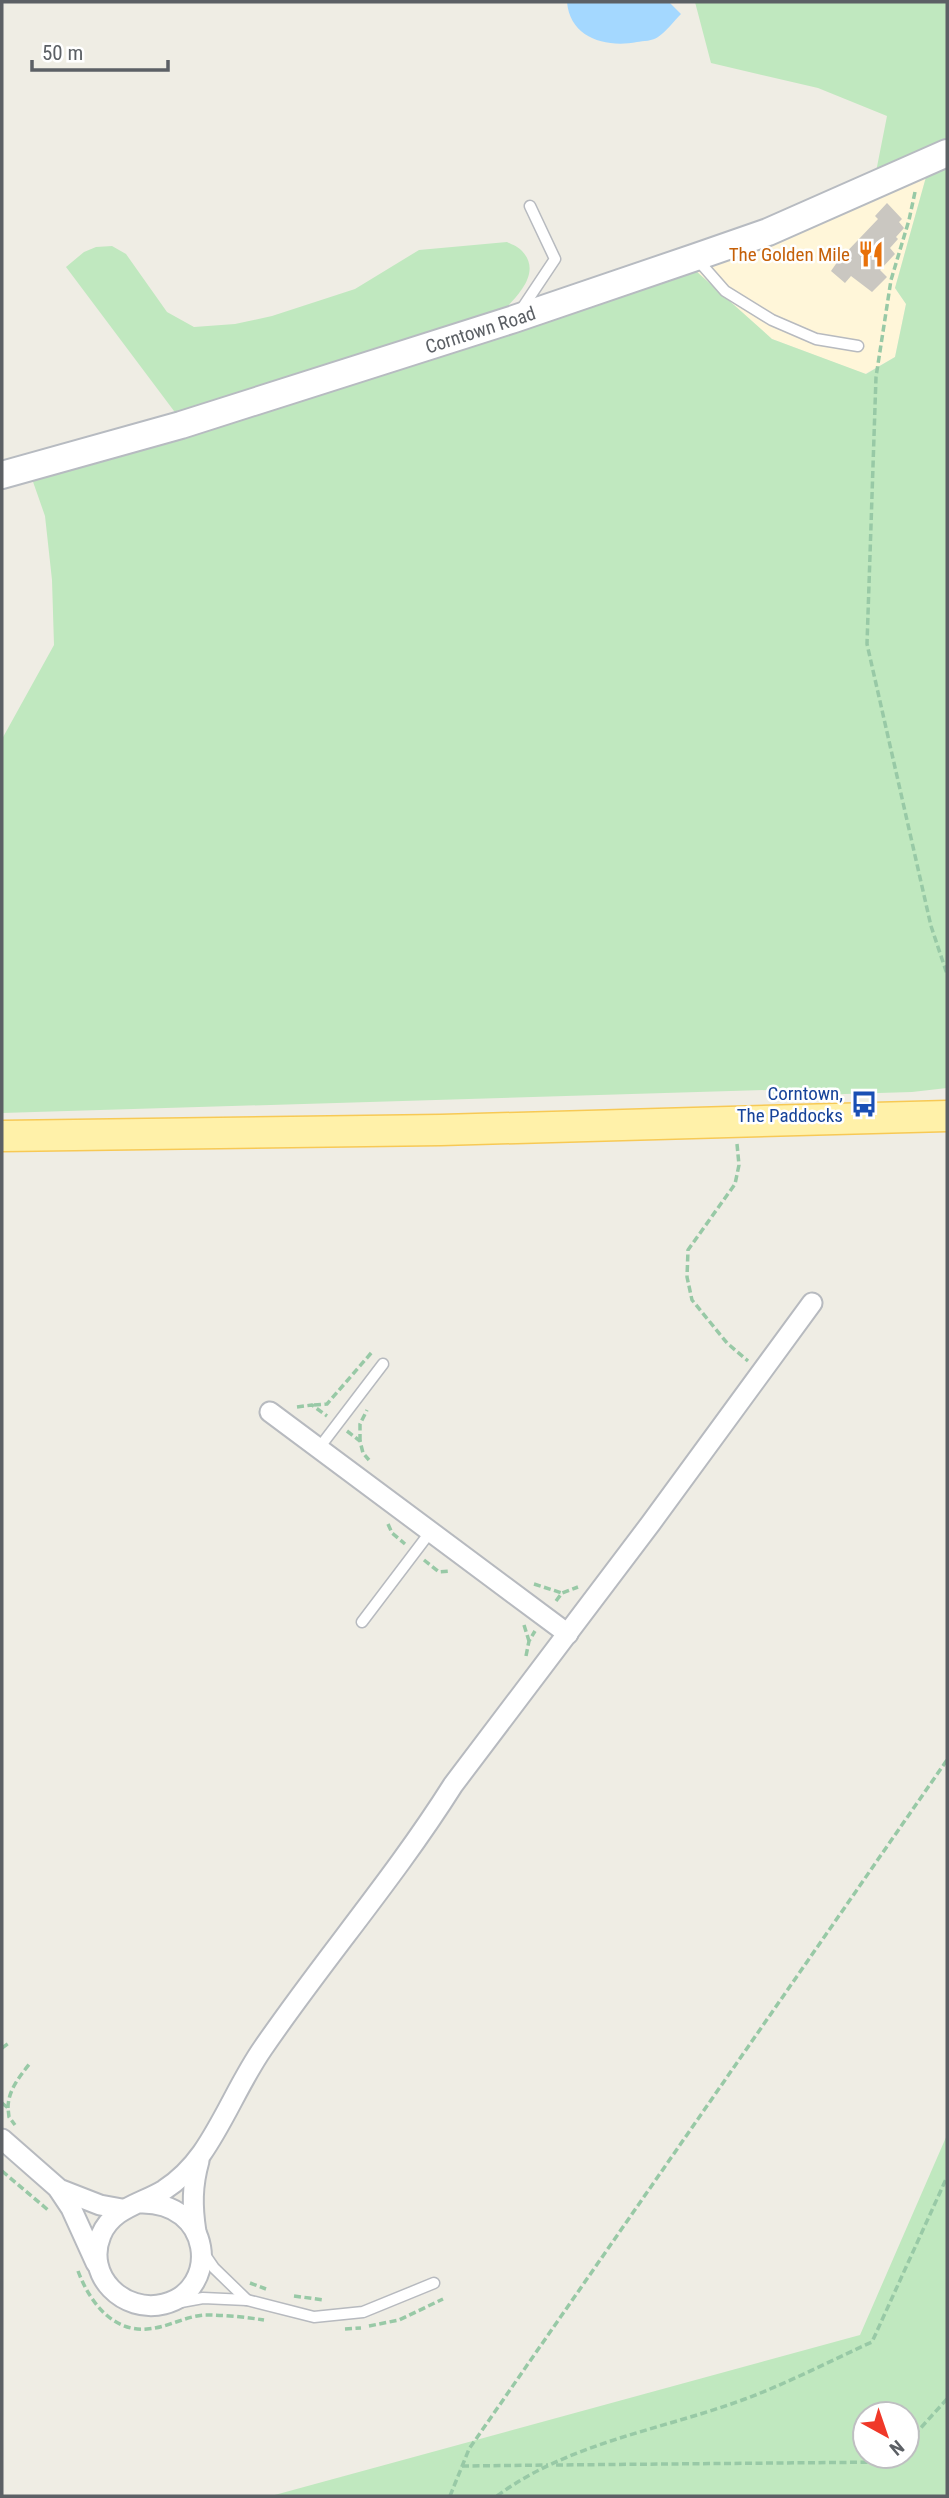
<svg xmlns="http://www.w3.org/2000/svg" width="949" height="2498" viewBox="0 0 949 2498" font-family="'Roboto Condensed',sans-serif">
<rect width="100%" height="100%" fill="#efede4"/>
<path fill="#fff6d9" d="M926 177 895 288 906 304 895 357 865 374 772 339 696 271 794 235Z"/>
<g fill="#c0e8bf" fill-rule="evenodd">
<path d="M695 2H947V141L875 177 887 116 818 88 711 63Z"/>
<path d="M947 166V1088L912 1092 778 1096 768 1090 2 1113V739L54 645 52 580 45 516 31 476 696 271 772 339 866 374 895 357 906 304 895 288 926 177Z"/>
<path d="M507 242C511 244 519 247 522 251 541 271 520 293 507 307L177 415 66 267 84 252 96 247 112 246 126 254 167 312 194 327 235 324 272 316 355 289 419 250Z"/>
<path d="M947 2135V2496H271L860 2335ZM865 2414H907V2456H865Z"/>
</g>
<path fill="#a4d8ff" d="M567 2H669L681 14C674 21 666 32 658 37 653 41 643 41 637 42 606 48 570 38 567 2Z"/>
<path fill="#cac7c1" d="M887 203 902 219 899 222 904 228 896 237 898 239 890 248 895 254 880 270 887 277 872 292 851 276 845 283 831 271 838 261 878 219 875 216Z"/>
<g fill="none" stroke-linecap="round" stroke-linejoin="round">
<g stroke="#b7babf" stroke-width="13">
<g id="lane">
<path d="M696 258 725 291 772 320 816 339 858 346"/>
<path d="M521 310 555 259 530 206"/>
<path d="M319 1448 383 1364"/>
<path d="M362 1622 431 1531"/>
<path d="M203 2252 214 2268 247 2300"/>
<path d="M181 2302 203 2298 247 2300 314 2317 363 2312 434 2283"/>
</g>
</g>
<g stroke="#b7babf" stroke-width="23">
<g id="street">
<path d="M270 1412 568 1634"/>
<path d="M2 2139 59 2189 100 2205 122 2209"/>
<path d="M59 2190 71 2208 96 2263"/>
<path d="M139 2203C213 2200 221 2290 164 2304 124 2314 84 2276 101 2235 112 2208 141 2204 164 2190 178 2181 192 2167 202 2153 225 2120 240 2081 263 2048 324 1959 395 1877 453 1785L651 1523 812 1303"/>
<path d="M196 2232C192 2206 192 2186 199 2161"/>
</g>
</g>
<g stroke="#b7bbc1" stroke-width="30">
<g id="secondary">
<path id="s1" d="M2 475 181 425 514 319 696 257 768 232 947 153"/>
</g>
</g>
<g stroke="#f7c955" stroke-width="33">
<path id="primary" d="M2 1136 441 1130 947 1116"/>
</g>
<g stroke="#98c9a6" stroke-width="3.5" stroke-dasharray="7 3.5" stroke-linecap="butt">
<path d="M915 192 909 220 891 280 876 377 867 644 931 926 947 974"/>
<path d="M737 1144 739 1165 735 1184 688 1250 687 1277 692 1300 727 1343 748 1361"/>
<path d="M314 1405 327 1404 372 1352"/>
<path d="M297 1407 312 1405 327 1416"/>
<path d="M347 1431 360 1441 363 1453 369 1460"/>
<path d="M360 1441V1424L367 1410"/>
<path d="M388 1524 392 1533 405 1544"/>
<path d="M424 1560 439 1572 451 1571"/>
<path d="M534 1584 562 1593"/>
<path d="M556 1601 562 1593 578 1587"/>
<path d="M524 1625 529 1641"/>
<path d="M526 1656 529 1641 535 1631"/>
<path d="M2 2048 9 2043"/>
<path d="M2 2103 8 2108 9 2117 15 2125"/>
<path d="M8 2108C8 2090 20 2076 31 2062"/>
<path d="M2 2171 48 2210"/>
<path d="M78 2271C89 2300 111 2332 147 2329 167 2328 185 2316 205 2315 224 2315 245 2317 264 2320"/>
<path d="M250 2283 266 2289"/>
<path d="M294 2296 324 2300"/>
<path d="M369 2326 399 2320 443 2299"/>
<path d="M345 2329 361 2328"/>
<path d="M907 2443 947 2399"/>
<path d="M556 2465 889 2462 895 2456"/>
<path d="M462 2466 548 2465"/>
<path d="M450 2496 469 2449 947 1760"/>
<path d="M497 2496C570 2442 662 2430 745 2399 788 2383 830 2361 872 2342L947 2177"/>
</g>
<use href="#lane" stroke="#fff" stroke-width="10"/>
<use href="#street" stroke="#fff" stroke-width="19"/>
<use href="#secondary" stroke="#fff" stroke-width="26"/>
<use href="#primary" stroke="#fff1a9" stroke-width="30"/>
</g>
<defs>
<g id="restaurant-bare" transform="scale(2.1)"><path d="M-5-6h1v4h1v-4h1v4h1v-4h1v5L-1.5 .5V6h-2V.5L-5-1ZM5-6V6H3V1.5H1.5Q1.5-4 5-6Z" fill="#e8710a" stroke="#fff" stroke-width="2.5" paint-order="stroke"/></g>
<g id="bus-bare" transform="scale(2.1)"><path d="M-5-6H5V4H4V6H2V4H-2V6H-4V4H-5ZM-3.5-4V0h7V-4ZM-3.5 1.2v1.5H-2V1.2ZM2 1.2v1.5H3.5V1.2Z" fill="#1a4fb4" stroke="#fff" stroke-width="2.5" paint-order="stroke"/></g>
</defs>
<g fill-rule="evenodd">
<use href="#restaurant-bare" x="871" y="254"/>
<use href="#bus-bare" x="864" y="1104"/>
</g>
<g text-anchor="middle" stroke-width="5" stroke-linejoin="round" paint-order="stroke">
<g font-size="19" fill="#c56008" stroke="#fff" text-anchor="end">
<text x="850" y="261">The Golden Mile</text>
</g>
<g font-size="19" fill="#5c6065" stroke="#fff">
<text dy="7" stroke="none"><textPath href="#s1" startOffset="500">Corntown Road</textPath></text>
</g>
<g font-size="19" fill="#164399" stroke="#fff" text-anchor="end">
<text x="843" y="1100">Corntown,<tspan x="843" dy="22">The Paddocks</tspan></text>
</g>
</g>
<rect width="949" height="2498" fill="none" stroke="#5c6065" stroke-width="7"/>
<g transform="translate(886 2435) rotate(140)"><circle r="33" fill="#ffffff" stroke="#bebfc1" stroke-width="2"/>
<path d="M0-5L12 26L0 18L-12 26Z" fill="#f03829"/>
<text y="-10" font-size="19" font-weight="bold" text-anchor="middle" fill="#5c6065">N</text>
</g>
<path d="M32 60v10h136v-10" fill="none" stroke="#5c6065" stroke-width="3.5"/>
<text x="42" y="60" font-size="21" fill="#5c6065" stroke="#ffffff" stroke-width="5" paint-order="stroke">50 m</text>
</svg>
